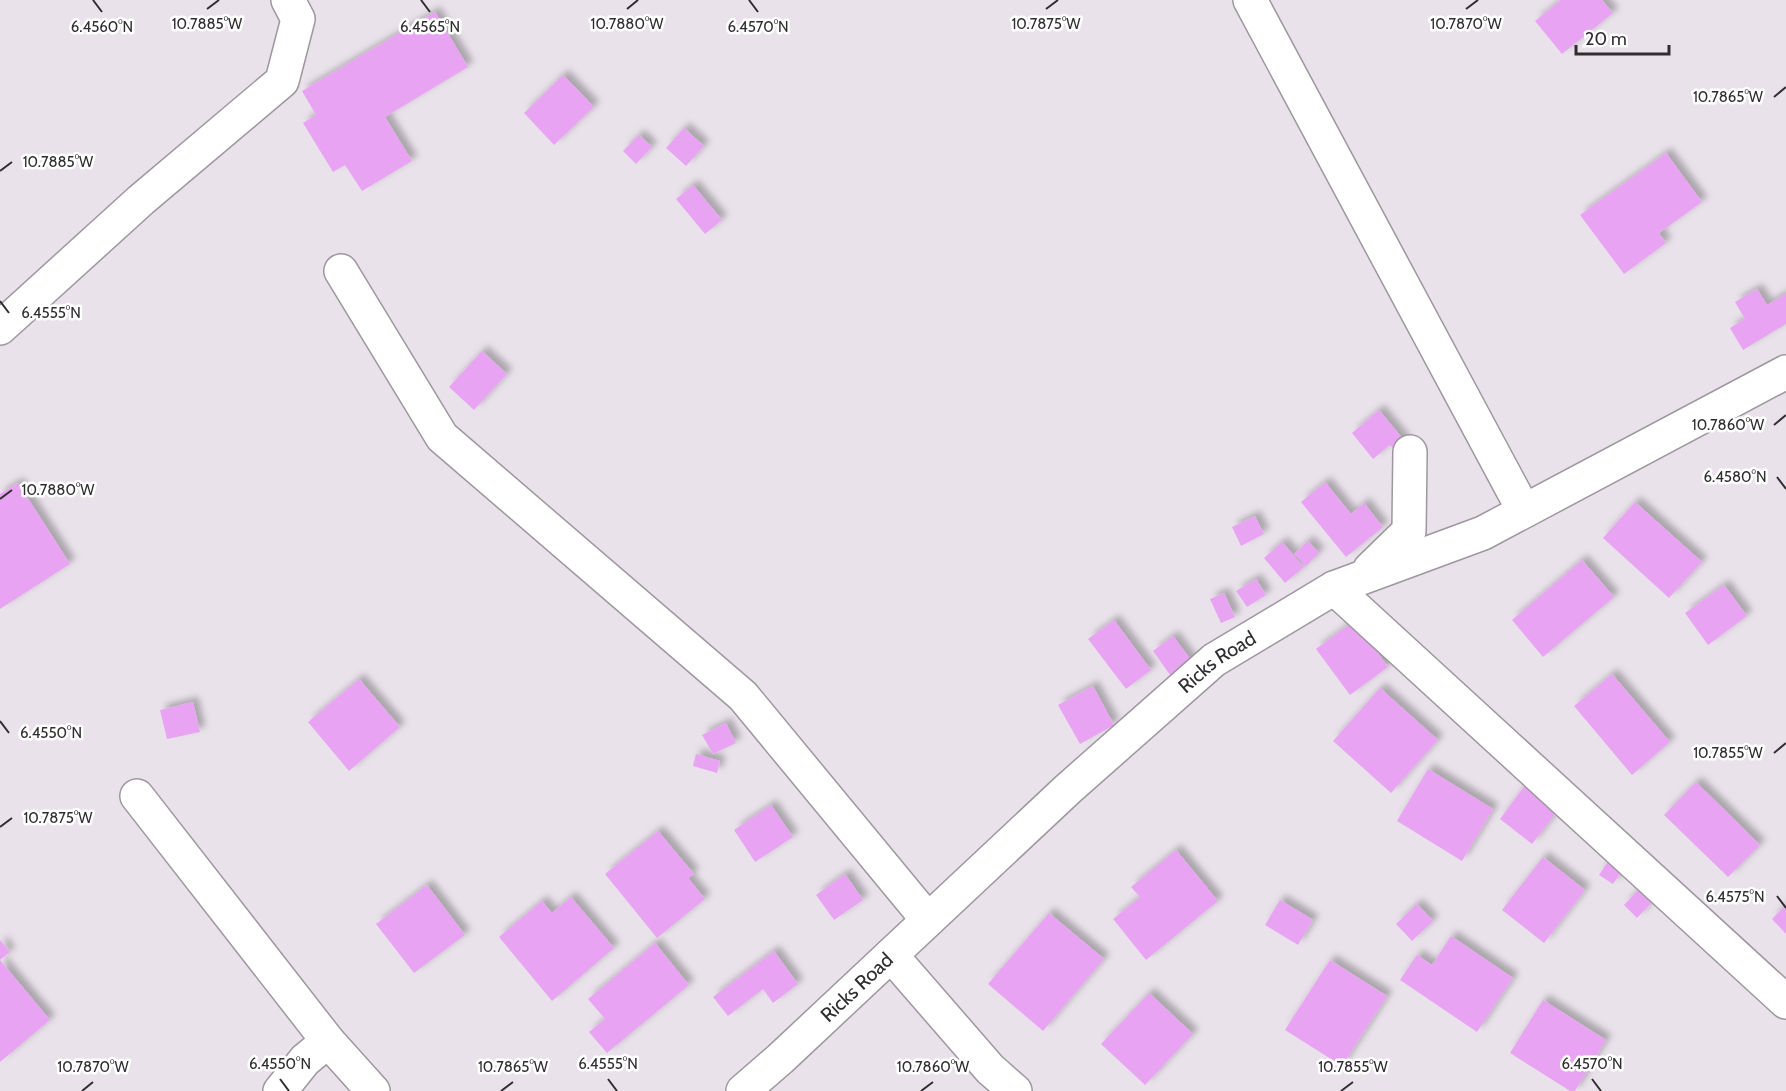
<svg xmlns="http://www.w3.org/2000/svg" width="1786" height="1091" viewBox="0 0 1786 1091" font-family="Cabin,sans-serif">
<defs>
<filter id="shadow"><feDropShadow dx="5.5" dy="-5.5" stdDeviation="3" flood-color="#0004"/></filter>
</defs>
<rect width="100%" height="100%" fill="#eae2eb"/>
<g fill="#e8a4f2" filter="url(#shadow)">
<path d="M1561 0H1602L1613 13 1562 54 1535 21Z"/>
<path d="M435 12 468 67 385 117 412 161 362 191 345 165 333 172 303 123 316 115 302 91Z"/>
<path d="M563 75 594 107 554 145 524 113Z"/>
<path d="M684 128 704 146 686 166 666 148Z"/>
<path d="M639 135 652 147 636 164 623 151Z"/>
<path d="M1666 153 1702 202 1659 233 1666 243 1624 274 1580 215Z"/>
<path d="M693 185 722 220 705 234 676 199Z"/>
<path d="M1757 289 1767 305 1786 294V324L1743 350 1730 328 1745 319 1735 302Z"/>
<path d="M482 351 507 374 474 410 449 387Z"/>
<path d="M1379 410 1417 456 1406 465 1390 445 1373 459 1352 433Z"/>
<path d="M1325 482 1351 514 1364 503 1383 527 1346 557 1301 502Z"/>
<path d="M18 483 70 564 0 609V494Z"/>
<path d="M1635 502 1702 562 1669 598 1603 538Z"/>
<path d="M1255 516 1264 534 1241 546 1232 527Z"/>
<path d="M1308 541 1319 553 1306 566 1294 554Z"/>
<path d="M1282 542 1304 567 1285 583 1264 558Z"/>
<path d="M1582 560 1614 597 1543 657 1512 620Z"/>
<path d="M1256 579 1266 595 1247 607 1236 591Z"/>
<path d="M1724 585 1747 616 1708 645 1685 613Z"/>
<path d="M1224 593 1235 617 1221 623 1210 599Z"/>
<path d="M1114 620 1151 670 1126 689 1088 639Z"/>
<path d="M1354 621 1388 667 1350 695 1316 649Z"/>
<path d="M1173 636 1194 664 1173 679 1153 651Z"/>
<path d="M1612 674 1670 742 1632 775 1574 706Z"/>
<path d="M359 679 400 727 349 771 308 722Z"/>
<path d="M1093 686 1114 725 1080 744 1058 705Z"/>
<path d="M1380 688 1438 740 1391 793 1333 741Z"/>
<path d="M193 702 200 732 167 739 160 710Z"/>
<path d="M726 723 736 743 713 754 702 735Z"/>
<path d="M696 754 720 761 717 773 693 766Z"/>
<path d="M1428 769 1493 809 1462 861 1397 821Z"/>
<path d="M1696 782 1760 845 1728 877 1664 815Z"/>
<path d="M1526 784 1559 809 1532 844 1500 819Z"/>
<path d="M771 805 793 837 755 862 734 830Z"/>
<path d="M658 831 694 874 688 878 705 899 657 938 605 874Z"/>
<path d="M1176 850 1218 901 1146 960 1113 919 1140 897 1131 887Z"/>
<path d="M1612 855 1626 865 1613 884 1599 875Z"/>
<path d="M1543 857 1585 890 1544 943 1502 910Z"/>
<path d="M845 874 863 900 834 920 816 895Z"/>
<path d="M427 885 465 935 414 973 376 924Z"/>
<path d="M1641 887 1654 900 1637 918 1624 905Z"/>
<path d="M571 897 614 948 552 1001 499 937 542 901 552 913Z"/>
<path d="M1280 900 1313 920 1298 945 1265 925Z"/>
<path d="M1417 904 1433 921 1412 941 1396 924Z"/>
<path d="M1786 905V934L1772 919Z"/>
<path d="M1049 913 1104 959 1043 1031 988 984Z"/>
<path d="M1451 936 1513 978 1477 1032 1400 980 1417 955 1432 965Z"/>
<path d="M0 940 10 952 0 960 50 1020 0 1062Z"/>
<path d="M655 943 689 985 607 1053 589 1032 605 1019 588 999Z"/>
<path d="M774 951 798 984 773 1003 763 989 728 1016 713 997Z"/>
<path d="M1330 960 1387 996 1342 1066 1285 1030Z"/>
<path d="M1149 993 1193 1034 1145 1085 1101 1044Z"/>
<path d="M1543 1000 1606 1040 1575 1091H1570L1510 1053Z"/>
</g>
<g fill="none" stroke-linecap="round" stroke-linejoin="round">
<g stroke="#9e979f" stroke-width="36">
<g id="minor">
<path d="M1250 0 1524 511"/>
<path d="M341 271 442 437 743 696 928 920"/>
<path d="M0 328 141 200 282 81 298 19 288 0"/>
<path d="M1370 569 1409 531 1410 452"/>
<path d="M1334 588 1786 1002"/>
<path d="M137 796 328 1041 373 1091"/>
<path d="M891 955 990 1069 1015 1091"/>
<path d="M280 1091 305 1060 328 1041"/>
<path id="s1" d="M743 1091 780 1059 1068 789 1214 660 1334 588 1483 533 1786 372"/>
</g>
</g>
<use href="#minor" stroke="#fff" stroke-width="33"/>
</g>
<path fill="none" stroke="#302d31" stroke-width="2" d="M93 0 102 12M421 0 430 12M749 0 758 12M207 9 219 0M627 9 638 0M1046 9 1058 0M1466 9 1478 0M1774 97 1786 87M0 171 12 162M0 301 9 313M1774 425 1786 415M1777 477 1786 489M0 499 12 490M0 721 9 733M1774 753 1786 743M0 827 12 818M1777 896 1786 908M280 1079 289 1091M608 1079 617 1091M1592 1079 1601 1091M82 1091 93 1082M501 1091 513 1082M921 1091 933 1082M1341 1091 1353 1082"/>
<g text-anchor="middle" stroke-width="5" stroke-linejoin="round" paint-order="stroke">
<g font-size="20" fill="#302d31" stroke="#fff">
<text dy="7" stroke="none"><textPath href="#s1" startOffset="640">Ricks Road</textPath></text>
<text dy="7" stroke="none"><textPath href="#s1" startOffset="154">Ricks Road</textPath></text>
</g>
</g>
<g font-size="15" text-anchor="middle" fill="#302d31" stroke="#fff" stroke-width="5" stroke-linejoin="round" paint-order="stroke">
<text x="207" y="29">10.7885°W</text>
<text x="627" y="29">10.7880°W</text>
<text x="1046" y="29">10.7875°W</text>
<text x="1466" y="29">10.7870°W</text>
<text x="102" y="32">6.4560°N</text>
<text x="430" y="32">6.4565°N</text>
<text x="758" y="32">6.4570°N</text>
<text x="1728" y="102">10.7865°W</text>
<text x="58" y="167">10.7885°W</text>
<text x="51" y="318">6.4555°N</text>
<text x="1728" y="430">10.7860°W</text>
<text x="1735" y="482">6.4580°N</text>
<text x="58" y="495">10.7880°W</text>
<text x="51" y="738">6.4550°N</text>
<text x="1728" y="758">10.7855°W</text>
<text x="58" y="823">10.7875°W</text>
<text x="1735" y="902">6.4575°N</text>
<text x="280" y="1069">6.4550°N</text>
<text x="608" y="1069">6.4555°N</text>
<text x="1592" y="1069">6.4570°N</text>
<text x="93" y="1072">10.7870°W</text>
<text x="513" y="1072">10.7865°W</text>
<text x="933" y="1072">10.7860°W</text>
<text x="1353" y="1072">10.7855°W</text>
</g>
<path d="M1576 45v9h93v-9" fill="none" stroke="#302d31" stroke-width="3"/>
<text x="1585" y="45" font-size="18" fill="#302d31" stroke="#ffffff" stroke-width="4.5" paint-order="stroke">20 m</text>
</svg>
